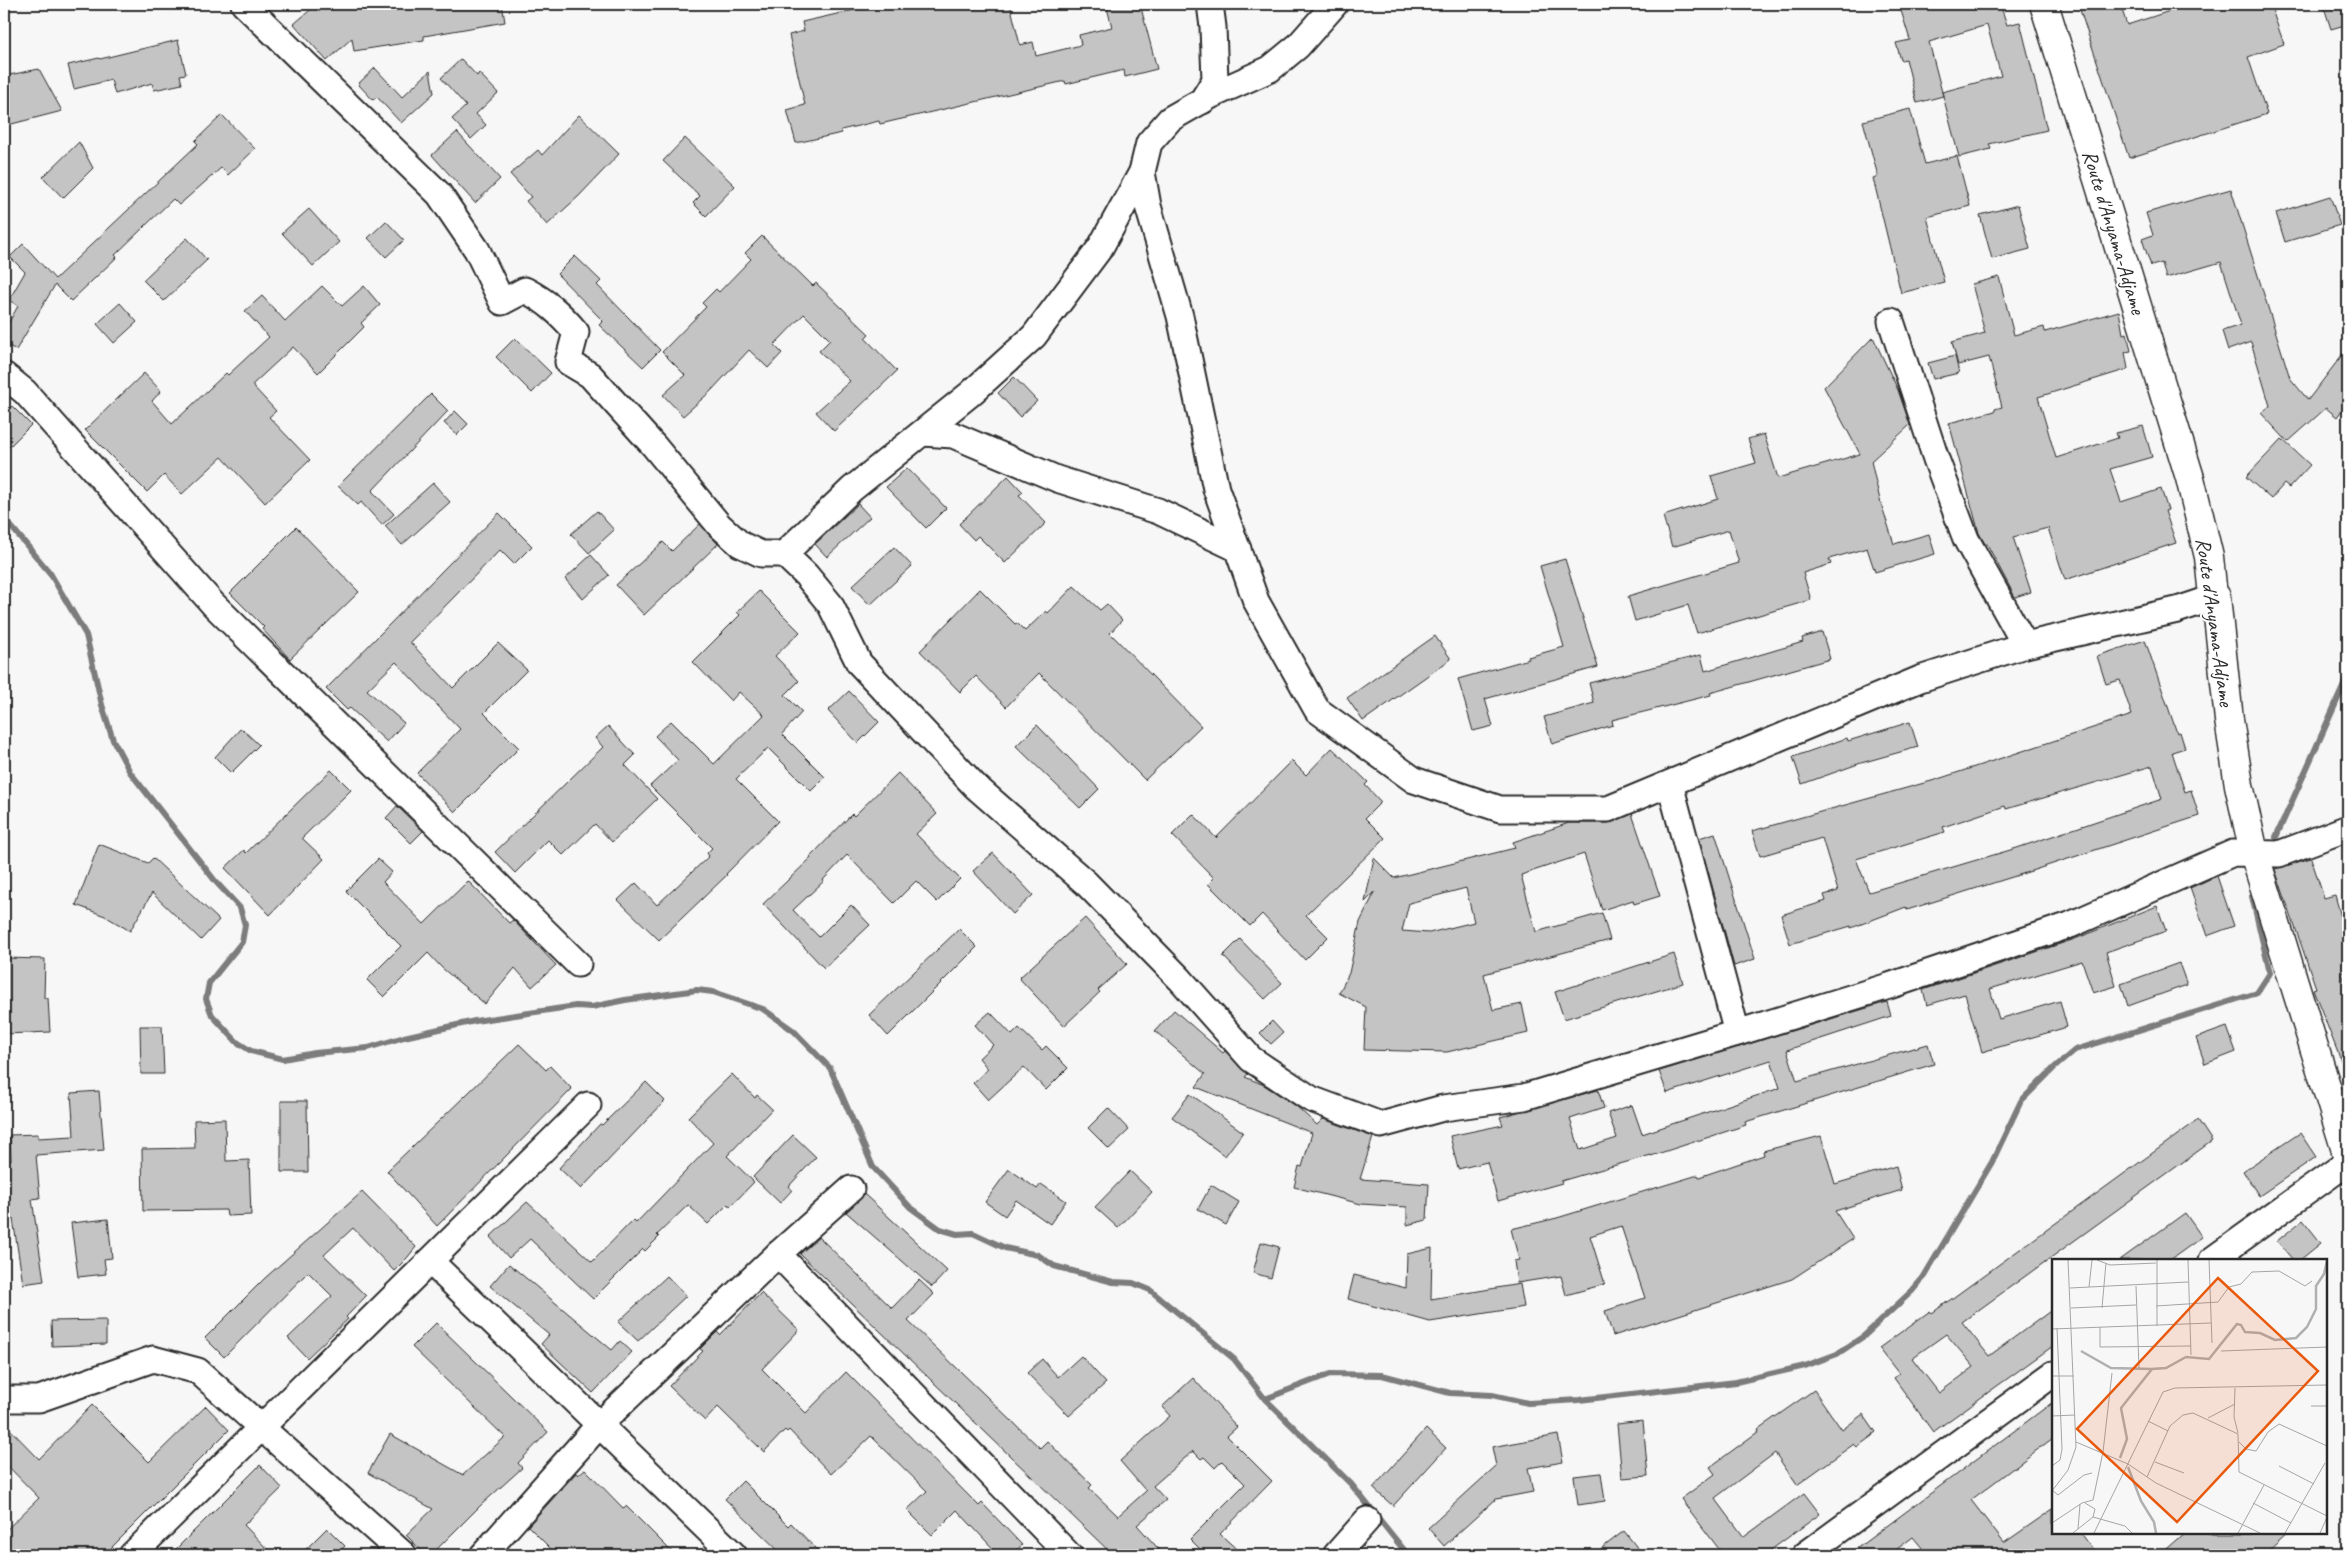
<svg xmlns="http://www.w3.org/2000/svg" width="2352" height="1559" viewBox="0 0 2352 1559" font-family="Caveat,sans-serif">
<rect width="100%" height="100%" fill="#f7f7f7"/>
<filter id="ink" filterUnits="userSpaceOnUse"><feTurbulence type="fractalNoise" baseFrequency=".02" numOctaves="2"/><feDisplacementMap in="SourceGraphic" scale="10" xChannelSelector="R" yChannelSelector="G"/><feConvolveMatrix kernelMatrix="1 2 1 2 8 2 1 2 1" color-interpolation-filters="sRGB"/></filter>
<g filter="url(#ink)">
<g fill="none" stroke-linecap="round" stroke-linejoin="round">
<g stroke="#7b7b7b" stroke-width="6">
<path d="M4 518 50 573 86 635 102 705 113 740 130 772 216 882 240 908 245 925 242 942 209 983 206 999 212 1015 237 1042 251 1051 283 1059 315 1053 368 1048 404 1037 475 1021 576 1006 592 1007 625 1000 697 990 713 992 763 1009 794 1031 830 1068 873 1167 910 1207 940 1229 957 1234 973 1233 1005 1248 1038 1255 1054 1266 1113 1282 1133 1283 1150 1290 1234 1359 1265 1399 1330 1374 1382 1375 1450 1393 1492 1395 1528 1403 1579 1400 1736 1382 1805 1366 1837 1354 1864 1336 1912 1291 1923 1278 1992 1162 2021 1101 2055 1067 2075 1050 2257 993 2270 973 2252 896"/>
<path d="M2276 837 2348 676"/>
<path d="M1265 1399 1351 1484 1408 1555"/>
</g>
</g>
<g fill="#c4c4c4" stroke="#2b2b2b" fill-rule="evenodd">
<path d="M317 4H502L505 22 424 36V40L354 51 352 38 327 61 294 24Z"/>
<path d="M858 4H1010L1020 45 1033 42 1036 56 1081 45 1079 35 1112 27 1106 4H1140L1157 69 1125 77 1124 70 1066 84 1065 81 880 124 879 121 841 130 842 133 796 143 787 110 805 105 789 35 804 31 802 22 859 9Z"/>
<path d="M1899 4H2000L2007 25 2020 22 2047 130 1989 144 1991 149 1959 157 1942 92 2001 76 1987 25 1929 42 1943 96 1917 103 1906 59 1901 60 1896 43 1910 40Z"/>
<path d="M2078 4H2120L2127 25 2176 9 2174 4H2270L2284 44 2248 57 2267 114 2129 158Z"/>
<path d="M2323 4H2348V24L2331 29Z"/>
<path d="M178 40 186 74 180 75 182 84 154 90 152 83 115 94 111 80 74 89 68 65 99 58 100 59Z"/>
<path d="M461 59 477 76 479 73 498 93 476 114 486 125 471 139 452 119 466 106 441 78Z"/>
<path d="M375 68 402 97 430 71 434 93 401 123 377 97 373 100 358 84Z"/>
<path d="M39 69 62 111 4 126V76Z"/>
<path d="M1910 109 1925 164 1957 156 1970 206 1927 217 1944 282 1901 293 1873 178 1878 176 1863 121Z"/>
<path d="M222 115 255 149 228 175 221 168 179 205 173 199 115 255 117 257 71 301 55 285 16 350 4 343V331L18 306 9 300 25 272 10 257 23 244 55 279 198 144 195 141Z"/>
<path d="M579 115 619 154 579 196 547 225 526 201 531 197 510 174 538 150 542 155Z"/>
<path d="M457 132 500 179 475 203 432 155Z"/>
<path d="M685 138 735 186 706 216 693 203 700 196 663 161Z"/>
<path d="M79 142 93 168 63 198 43 177Z"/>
<path d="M2231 189 2290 378 2308 400 2348 347V402L2337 417 2326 408 2288 442 2261 413 2270 406 2251 342 2228 350 2222 331 2241 325 2221 262 2166 278 2162 263 2151 266 2142 239 2153 235 2146 213Z"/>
<path d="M2330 196 2340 225 2285 242 2276 213Z"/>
<path d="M2018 205 2030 249 1992 259 1980 215Z"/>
<path d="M309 209 339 242 313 266 282 233Z"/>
<path d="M386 221 404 240 386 257 368 238Z"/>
<path d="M762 236 813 286 816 283 869 334 865 338 897 371 834 431 816 412 850 381 819 351 830 340 804 314 774 345 782 353 768 368 749 350 711 391 683 416 663 395 685 375 662 352 706 307 702 303 716 289 719 292 751 259 745 253Z"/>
<path d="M187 238 207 260 164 301 143 280Z"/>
<path d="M575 256 601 281 597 285 660 350 643 367 599 325 603 321 557 274Z"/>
<path d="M1999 277 2014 335 2044 327 2045 332 2119 311 2123 334 2127 333 2131 351 2125 352 2128 369 2038 397 2056 458 2118 438 2116 433 2143 426 2152 457 2110 469 2121 502 2161 489 2168 510 2165 511 2176 543 2065 580 2048 528 2013 537 2031 592 2015 597 1987 544H1985L1979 533 1949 423 1995 411V409L2002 407 1989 357 1958 365 1952 342 1985 333 1972 284Z"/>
<path d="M322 286 342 306 364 286 380 305 361 323 364 327 318 373 293 347 252 385 276 411 269 417 310 460 265 503 222 457 182 494 164 475 147 492 85 430 144 373 161 391 152 401 172 424 226 373 228 375 269 337 245 311 262 296 285 321Z"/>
<path d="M120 303 137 322 114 343 97 324Z"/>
<path d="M1873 337 1898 390 1910 425 1871 461 1880 500 1894 544 1929 534 1935 554 1875 572 1867 548 1829 559 1831 564 1803 573 1811 600 1697 633 1688 605 1635 621 1628 596 1739 563 1729 530 1672 547 1663 516 1718 499 1711 476 1756 463 1748 439 1764 434 1778 478 1860 454 1824 387Z"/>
<path d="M515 338 551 373 532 393 496 357Z"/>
<path d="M1955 356 1959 373 1933 379 1928 363Z"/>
<path d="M1014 377 1037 401 1020 417 998 393Z"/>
<path d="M431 394 448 411 372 491 394 514 382 525 361 502 358 505 338 486Z"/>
<path d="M12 406 31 425 4 452V414Z"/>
<path d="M455 411 468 424 457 435 444 423Z"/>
<path d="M2282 439 2310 465 2289 488 2284 484 2271 499 2246 477Z"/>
<path d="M907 468 946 508 926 528 886 487Z"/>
<path d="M1008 476 1023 492 1019 495 1046 523 1005 563 978 536 974 540 959 524Z"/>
<path d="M433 483 450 502 402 545 385 526Z"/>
<path d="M858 504 870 517 827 557 815 544Z"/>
<path d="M597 511 614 530 589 553 571 534Z"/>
<path d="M499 513 532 546 514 564 500 550 410 642 453 688 498 643 527 670 484 713 519 748 455 812 417 773 460 729 396 662 367 690 404 723 387 742 350 708 347 710 326 689Z"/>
<path d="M700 524 718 544 644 615 616 585 663 542 672 551Z"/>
<path d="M296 527 359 592 290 659 262 629 264 627 230 593Z"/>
<path d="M894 547 912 566 870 605 852 586Z"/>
<path d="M591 555 609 575 583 599 565 579Z"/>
<path d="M1565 559 1598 667 1485 699 1493 726 1473 731 1458 679 1529 659 1528 657 1564 647 1540 566Z"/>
<path d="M1074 586 1100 610 1107 604 1122 620 1110 633 1201 726 1145 780 1039 673 1006 707 976 676 960 692 920 651 980 589 1015 624 1017 623 1025 631 1046 611 1048 613Z"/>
<path d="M759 591 800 632 775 656 799 681 785 695 802 712 782 734 825 777 811 791 768 748 736 779 778 821 726 874 727 875 659 940 618 900 636 883 657 905 709 856 707 853 712 848 650 786 678 760 655 736 671 721 714 764 764 715 739 692 731 701 693 662 740 615 737 612Z"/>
<path d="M1822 632 1830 659 1710 693 1711 695 1612 720 1613 725 1552 744 1544 717 1594 703 1589 683 1701 655 1705 671 1803 642 1802 638Z"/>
<path d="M1435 636 1451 659 1363 721 1347 698Z"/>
<path d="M2145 640 2177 733 2180 732 2185 748 2172 752 2185 792 2191 790 2199 816 2022 874 1907 910 1906 907 1851 928V926L1790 944 1781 915 1826 901 1824 895 1838 891 1822 838 1760 856 1752 831 1935 780 2132 715 2120 680 2106 684 2097 656ZM2152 766 2162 799 2017 848 1869 892 1856 859 1945 832 1943 827 2005 806 2006 809Z"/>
<path d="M849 691 879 722 858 743 828 711Z"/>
<path d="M1910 722 1918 747 1861 763 1802 784 1793 757 1847 738 1848 741Z"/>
<path d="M1037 725 1099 789 1080 808 1016 746Z"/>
<path d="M608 726 635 755 625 765 657 799 612 842 595 824 563 855 548 840 515 873 495 852 603 747 595 738Z"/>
<path d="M241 728 259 745 231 773 215 757Z"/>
<path d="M1332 748 1368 782 1365 785 1381 802 1365 818 1385 838 1306 915 1328 937 1305 960 1262 914 1250 926 1208 884 1214 878 1172 835 1193 814 1216 838 1292 761 1306 775Z"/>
<path d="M331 770 351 790 302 838 324 859 270 915 225 868 244 850 246 853Z"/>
<path d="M898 773 937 814 916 834 960 879 937 902 916 881 894 903 847 855 823 880 824 881 793 910 819 937 851 905 870 925 824 968 763 904 811 858 810 857 852 814 854 816Z"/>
<path d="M397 806 423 831 411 843 386 818Z"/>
<path d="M1632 814 1660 896 1634 904 1633 900 1602 910 1584 854 1521 875 1536 932 1602 913 1610 940 1484 974 1493 1010 1522 1004 1528 1033 1447 1052 1364 1050 1366 1007 1339 993 1349 973 1360 922 1375 892 1365 902 1374 858 1394 878 1515 848 1513 842 1569 823H1608ZM1466 888 1474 922 1429 933 1402 931 1409 903Z"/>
<path d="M1715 833 1755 959 1734 966 1699 838Z"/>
<path d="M99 844 148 863 153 858 219 920 201 940 152 893 130 931 105 916 76 905Z"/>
<path d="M993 853 1033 895 1013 914 973 871Z"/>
<path d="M2311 858 2324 898 2335 895 2348 943V971L2342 973 2348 991 2347 1076 2313 989 2316 988 2275 869Z"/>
<path d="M378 859 392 872 383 882 424 924 468 881 509 923 513 920 556 965 532 987 515 968 485 1004 442 968 428 953 384 997 367 980 401 946 346 891Z"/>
<path d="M2217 876 2234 926 2207 936 2190 888Z"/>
<path d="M2157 906 2166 931 2106 952 2116 986 2093 993 2082 961 1990 989 1999 1019 2060 1001 2067 1027 1982 1052 1965 994 1927 1005 1923 990 2075 939Z"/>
<path d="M1085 918 1127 964 1098 990 1100 992 1064 1026 1019 978Z"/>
<path d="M959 929 977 947 888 1036 869 1015Z"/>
<path d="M1240 939 1282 983 1265 999 1223 956Z"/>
<path d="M1674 954 1683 983 1564 1019 1555 992Z"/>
<path d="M4 958 45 959 44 998H48L50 1032 5 1034Z"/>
<path d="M2179 963 2187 985 2128 1006 2121 984Z"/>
<path d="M1887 1002 1891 1016 1787 1050 1797 1081 1928 1044 1934 1064 1745 1122 1746 1125 1651 1156V1155L1561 1181 1562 1183 1498 1201 1487 1162 1458 1169 1450 1136 1503 1125 1500 1117 1598 1090 1604 1108 1570 1119 1580 1150 1617 1138 1608 1113 1632 1105 1642 1134 1780 1088 1771 1060 1667 1093 1659 1071Z"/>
<path d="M1174 1010 1223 1053 1225 1051 1248 1074 1245 1077 1264 1085 1296 1106 1317 1125 1323 1119 1373 1137 1360 1179 1429 1184 1427 1220 1407 1225V1207L1361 1204 1294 1187 1299 1166 1302 1167 1312 1133 1196 1087 1205 1074 1155 1031Z"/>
<path d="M990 1012 1012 1035 1019 1028 1042 1050 1046 1046 1068 1068 1046 1090 1024 1067 988 1100 973 1083 988 1069 979 1058 993 1045 975 1025Z"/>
<path d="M1272 1021 1283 1033 1271 1044 1260 1033Z"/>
<path d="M140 1026H162L164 1074H141Z"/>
<path d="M2227 1027 2236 1052 2205 1064 2196 1038Z"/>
<path d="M519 1044 546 1070 550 1066 572 1089 437 1226 387 1171Z"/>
<path d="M732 1074 755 1098 757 1095 772 1109 727 1156 754 1182 730 1207 728 1204 708 1224 688 1205 657 1235 659 1237 645 1251 643 1249 593 1299 530 1239 509 1258 490 1237 527 1202 592 1262 633 1220 636 1223 713 1143 688 1117Z"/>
<path d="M646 1082 665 1101 581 1189 559 1168 600 1124 602 1125Z"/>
<path d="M99 1091 104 1150 36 1155 40 1198 32 1199 44 1281 23 1284 13 1219 4 1220V1161L11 1160 10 1135 38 1134V1138L74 1136 71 1093Z"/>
<path d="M1190 1094 1243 1132 1225 1156 1172 1117Z"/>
<path d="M281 1101H307L308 1172H281Z"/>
<path d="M1108 1108 1129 1130 1109 1149 1088 1128Z"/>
<path d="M225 1119 226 1161 249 1160 251 1215 227 1216 226 1210 143 1211 142 1149 195 1148 194 1120Z"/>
<path d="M2198 1120 2212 1141 1962 1322 1989 1356 2053 1309V1346L1933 1432 1894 1378 1899 1374 1879 1348 1930 1311 1932 1313ZM1946 1334 1974 1367 1939 1393 1912 1358Z"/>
<path d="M2300 1133 2316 1157 2259 1196 2243 1171Z"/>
<path d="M793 1135 816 1157 789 1186 792 1190 780 1203 753 1177Z"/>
<path d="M1821 1136 1835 1184 1896 1166 1902 1190 1835 1211 1853 1239 1792 1279 1613 1336 1605 1311 1645 1298 1621 1226 1590 1236 1605 1284 1566 1295 1561 1276 1517 1283 1514 1261 1519 1260 1511 1229 1557 1218 1698 1175 1699 1177 1764 1155 1763 1151Z"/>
<path d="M1009 1169 1037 1189 1041 1184 1066 1201 1050 1224 1016 1200 1005 1216 985 1202Z"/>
<path d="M1130 1171 1152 1192 1118 1228 1095 1207Z"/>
<path d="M1211 1185 1239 1202 1226 1225 1198 1209Z"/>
<path d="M362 1192 416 1247 407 1258 394 1271 353 1228 324 1255 366 1296 346 1317 348 1319 307 1358 288 1338 332 1296 308 1272 224 1357 205 1338 265 1278Z"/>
<path d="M864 1194 947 1271 932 1287 846 1212Z"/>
<path d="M2185 1213 2202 1237 2170 1260H2120Z"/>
<path d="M108 1219 112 1258 104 1259 106 1274 78 1277 71 1223Z"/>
<path d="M2303 1220 2321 1243 2300 1260H2293L2277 1241Z"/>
<path d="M819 1237 892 1308 919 1280 934 1294 908 1321 1040 1448 1047 1441 1092 1485 1089 1488 1118 1516 1146 1491 1120 1461 1170 1416 1162 1407 1193 1378 1237 1427 1227 1436 1272 1481 1220 1534 1243 1555H1206L1190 1539 1245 1484 1222 1461 1215 1468 1204 1457 1201 1459 1193 1451 1153 1486 1166 1500 1137 1525 1164 1555H1113L800 1254Z"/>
<path d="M1261 1242 1279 1247 1271 1278 1253 1273Z"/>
<path d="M1432 1248 1431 1299 1520 1284 1524 1307 1430 1322 1348 1299 1354 1275 1406 1288 1407 1254Z"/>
<path d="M509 1264 612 1350 620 1341 632 1352 593 1393 541 1344 549 1335 490 1286Z"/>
<path d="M667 1276 686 1296 638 1341 618 1322Z"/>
<path d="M761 1293 799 1330 762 1369 806 1413 846 1372 979 1506 982 1503 1022 1545 1011 1555H999L957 1510 932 1535 907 1510 927 1491 871 1436 831 1474 789 1430 787 1432 785 1430 764 1452 718 1407 705 1421 669 1386 703 1351 700 1349 717 1332 720 1335Z"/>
<path d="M106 1320V1344L52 1346 51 1321Z"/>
<path d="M436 1323 548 1432 518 1463 522 1468 481 1505 431 1555H426L406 1535 433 1509 368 1473 390 1434 463 1475 505 1437 412 1347Z"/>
<path d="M1081 1356 1106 1383 1069 1416 1027 1373 1042 1359 1058 1377Z"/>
<path d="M1814 1390 1842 1430 1863 1414 1876 1433 1857 1447 1854 1444 1797 1485 1775 1453 1715 1498 1744 1537 1804 1493 1820 1514 1764 1555H1720L1722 1553 1681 1499 1715 1474 1710 1467 1759 1431 1758 1429Z"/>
<path d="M2053 1402V1438L1971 1500 2004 1543 2053 1509V1533H2081L2097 1555H1928L1913 1537 1889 1555H1848Z"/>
<path d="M92 1405 149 1462 206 1406 229 1430 104 1555H4V1532L39 1498 4 1462V1423L39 1459Z"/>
<path d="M1643 1421 1648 1476 1622 1478 1617 1424Z"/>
<path d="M1426 1429 1446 1448 1393 1506 1373 1488Z"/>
<path d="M1558 1435 1563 1462 1528 1468 1533 1492 1496 1499 1444 1546 1428 1528 1496 1466 1492 1447Z"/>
<path d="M260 1465 282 1488 244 1525 273 1555H170Z"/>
<path d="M585 1469 623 1508 626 1506 675 1555H557L528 1526 576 1473 578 1475Z"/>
<path d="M1601 1473 1605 1501 1578 1505 1574 1476Z"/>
<path d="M743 1481 788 1526 791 1523 822 1555H783L725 1499Z"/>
<path d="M327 1528 345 1546 336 1555H300Z"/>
<path d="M1624 1531 1643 1555H1593Z"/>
<path d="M2184 1533H2289L2265 1555H2159Z"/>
</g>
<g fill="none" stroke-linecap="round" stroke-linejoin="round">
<g stroke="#2b2b2b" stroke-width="29">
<g id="minor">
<path d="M244 4 439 194 477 250 502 302 525 290C546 301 560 313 576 332L568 362 590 375 654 446 719 525 740 544 761 554H784L806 575 830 604 859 663 975 786 1086 883 1180 979 1251 1059 1311 1099 1381 1125 1443 1108 1524 1097 1737 1033 1889 986 2070 925 2233 853 2279 854 2348 828"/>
<path d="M1335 4 1298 46 1270 69 1212 95 1170 119 1149 143 1142 172 1148 206 1180 316 1216 489 1256 601 1317 710 1414 780 1500 809H1608L1920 679 2025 645 2177 610 2216 597"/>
<path d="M1202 101 1215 80 1213 27 1210 4"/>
<path d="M1891 321 1936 459 1966 539 2025 645"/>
<path d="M4 375 25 392 213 604 578 964"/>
<path d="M923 433 953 435 1057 479 1158 511 1238 549"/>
<path d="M784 554 852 489 970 394 1034 336 1100 248 1142 172"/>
<path d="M1670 784 1737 1033"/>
<path d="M778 1254 1069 1555"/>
<path d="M2212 1260 2348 1162"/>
<path d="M430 1261 734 1555"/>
<path d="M4 1399H39L153 1359 198 1371 404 1555"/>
<path d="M132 1555 588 1105"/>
<path d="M483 1555 599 1425 778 1254 851 1189"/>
<path d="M1336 1555 1367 1520"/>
<path d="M1805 1555 2053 1374"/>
</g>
</g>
<g stroke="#2b2b2b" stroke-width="31">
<path id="tertiary" d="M2044 4 2190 478 2209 557 2213 596 2216 597 2229 720 2239 785 2254 853 2348 1157"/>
</g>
<use href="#minor" stroke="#fff" stroke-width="25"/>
<use href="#tertiary" stroke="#fff" stroke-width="28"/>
</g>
</g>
<g text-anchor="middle" stroke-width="4" stroke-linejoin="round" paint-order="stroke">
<g font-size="21" fill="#2b2b2b" stroke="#fff">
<text transform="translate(2114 232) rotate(73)" y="7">Route d'Anyama-Adjame</text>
<text transform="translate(2215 622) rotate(82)" y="7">Route d'Anyama-Adjame</text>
</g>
</g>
<g transform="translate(2052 1259)">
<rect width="275" height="275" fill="#f7f7f7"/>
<path fill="none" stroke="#b0b0b0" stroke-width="2.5" d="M29 92 59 109 100 110M68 199 75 180 69 149 100 110 114 109 134 98 157 100 185 65 189 66 193 73 208 74 223 81 244 79 255 68 264 50V27L272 15 275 2M76 208 89 242 102 263 104 274"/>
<path fill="none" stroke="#a5a5a5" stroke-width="1" d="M45 1 58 6 104 4M105 1V67M136 1 139 96M157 1 160 84M84 27 87 109M37 28 40 1M18 29 136 23M104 47 166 43 177 28 189 25 200 13 227 12 253 27 260 22M19 49 84 46M50 49 54 4M48 68V88L139 87M0 70 159 64M169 92 275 88M0 117H22M183 129 182 158 186 174M259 147H275M0 157 23 156M156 159 183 145M96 162 116 172M24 183 76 205 104 224 208 274M187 183 194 190 204 192 216 173 227 165 275 187M51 193 60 114M103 203 132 214M0 207 8 201 10 190 5 69M227 207 262 225M95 218 118 167 131 156 141 154 186 175 187 213 275 257M0 231 6 236 32 216 40 214M0 232 16 211 24 188 16 1M33 244 43 250 41 258M201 244 239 264M0 264 30 244 41 241 51 193M26 270 28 245M21 274 41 258 73 267 80 274M42 274 111 133 123 129 275 126M186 274 212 226M233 274 273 204M268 274 275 258"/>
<path fill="#e8590c" fill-opacity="0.15" stroke="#e8590c" stroke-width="2.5" d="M166 19 266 112 125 263 25 170Z"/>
<rect width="275" height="275" fill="none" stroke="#2b2b2b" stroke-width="2.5"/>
</g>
<rect width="2352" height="1559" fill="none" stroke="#fff" stroke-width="20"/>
<rect x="10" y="10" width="2332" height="1539" fill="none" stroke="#2b2b2b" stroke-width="2" filter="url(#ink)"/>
</svg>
